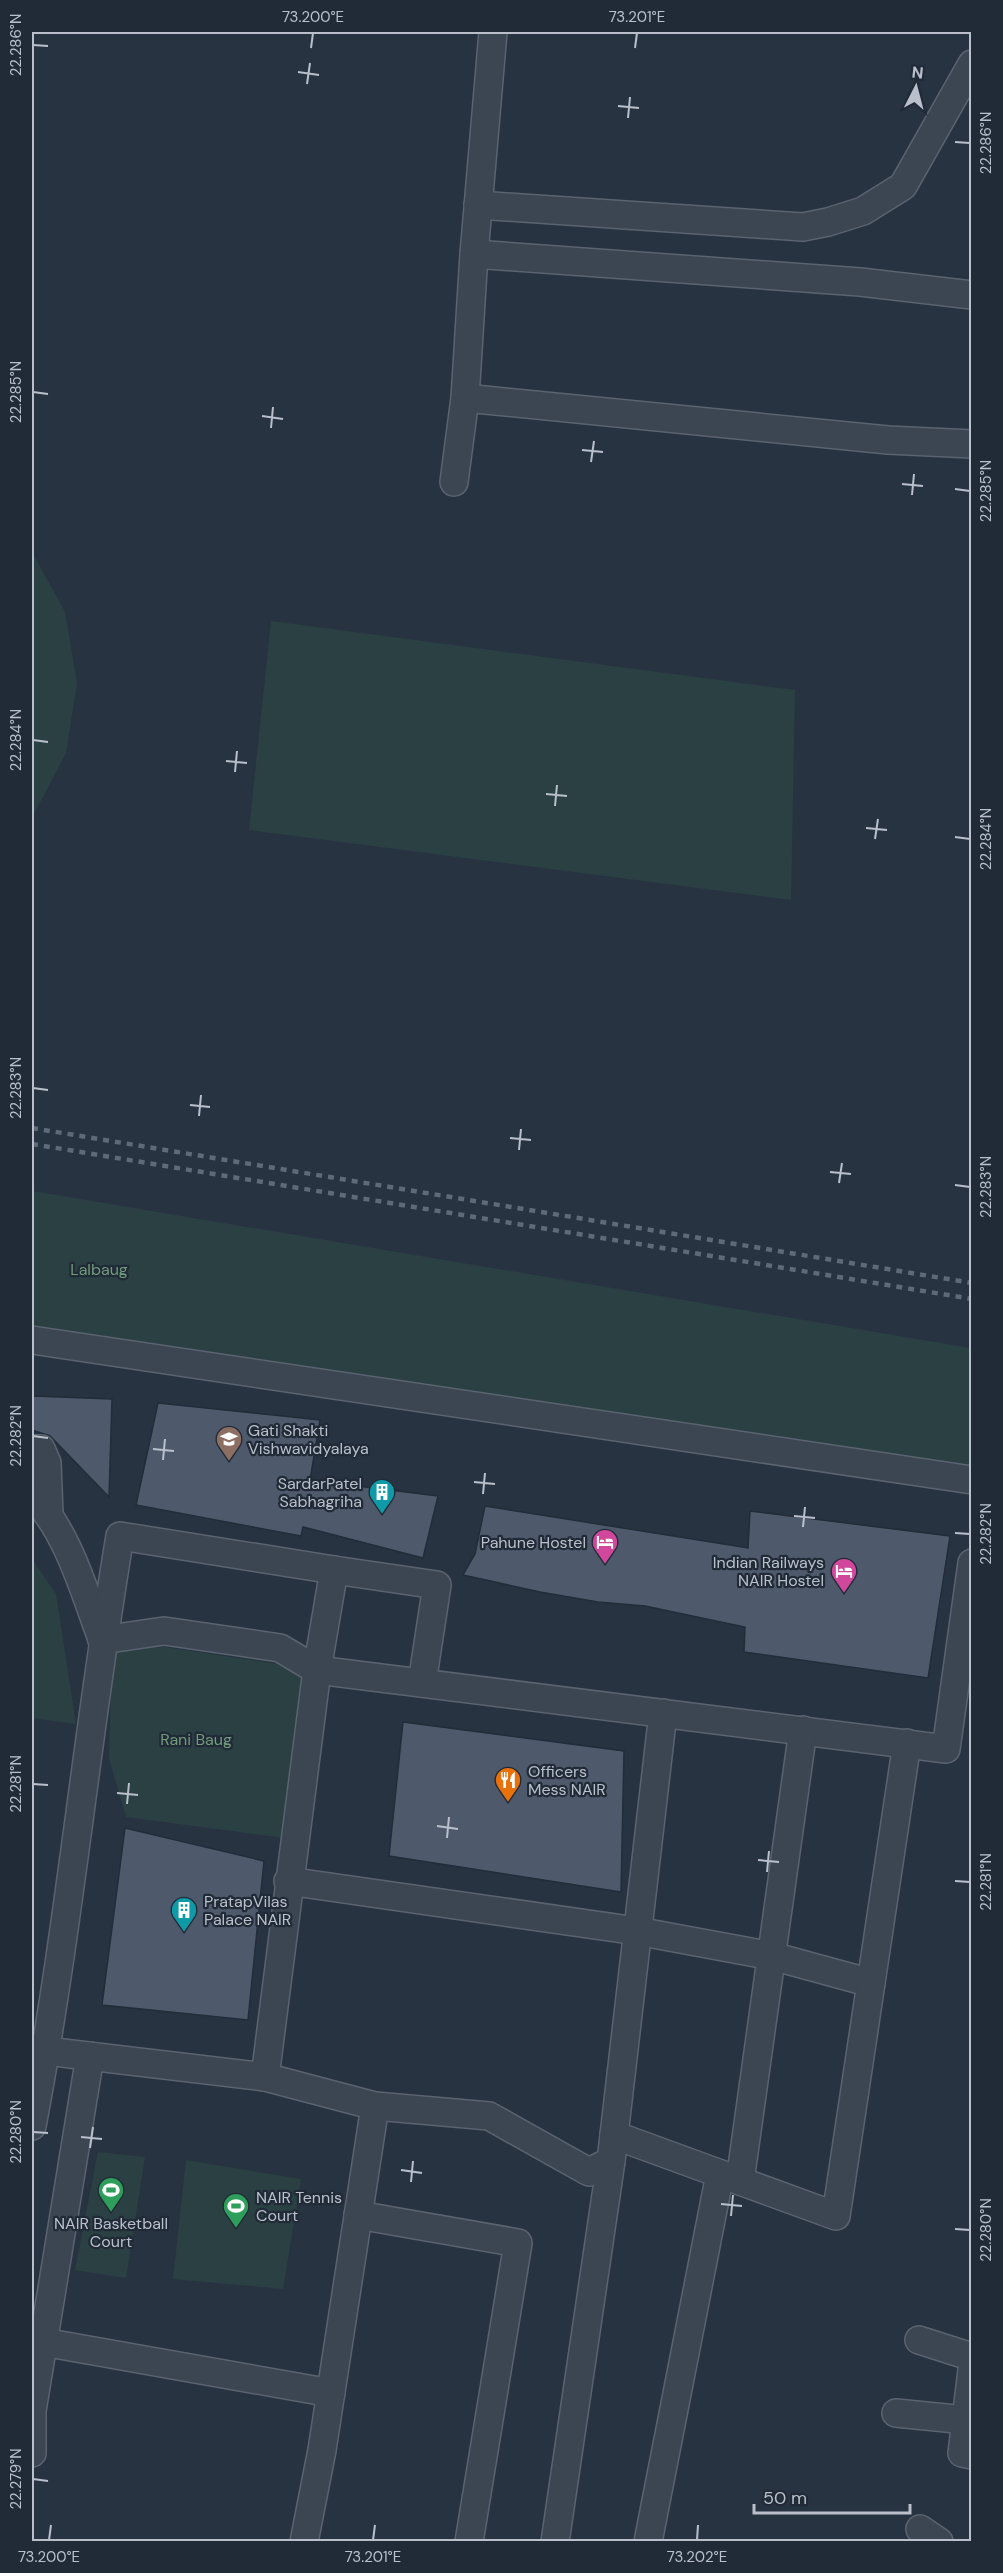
<svg xmlns="http://www.w3.org/2000/svg" width="1003" height="2573" viewBox="0 0 1003 2573" font-family="'DM Sans',sans-serif">
<rect width="100%" height="100%" fill="#283342"/>
<g fill="#2a4043">
<path d="M32 552 65 612 77 683 66 753 32 818Z"/>
<path d="M271 621 795 690 791 900 249 830Z"/>
<path d="M32 1191 971 1348V1466L32 1325Z"/>
<path d="M32 1559 56 1594 76 1724 32 1718Z"/>
<path d="M165 1647 317 1670 284 1838 126 1817 109 1758 112 1649Z"/>
<path d="M98 2152 145 2157 126 2278 75 2270Z"/>
<path d="M186 2160 301 2179 283 2289 173 2279Z"/>
</g>
<g fill="#4e5a6b" stroke="#232c39" stroke-width="1.5">
<path d="M32 1396 112 1399 109 1497 50 1436 32 1430Z"/>
<path d="M158 1403 320 1420 310 1480 438 1496 423 1558 303 1527 301 1536 136 1505Z"/>
<path d="M485 1506 748 1548 750 1511 950 1536 928 1678 744 1652 745 1627 645 1606 598 1602 540 1592 463 1575 475 1554Z"/>
<path d="M403 1722 624 1751 621 1892 389 1856Z"/>
<path d="M125 1828 264 1861 248 2020 102 2005Z"/>
</g>
<g fill="none" stroke-linecap="round" stroke-linejoin="round">
<g stroke="#5a636f" stroke-width="30">
<g id="minor">
<path d="M478 205 803 227 828 222 863 211 903 186 972 64"/>
<path d="M474 254 860 282 972 295"/>
<path d="M465 398 888 440 972 444"/>
<path d="M454 482 465 398 474 254 493 32"/>
<path d="M32 1340 972 1480"/>
<path d="M32 1449H41L47 1463 49 1514"/>
<path d="M32 1495C68 1532 84 1591 102 1639"/>
<path d="M334 1570 437 1585 422 1683"/>
<path d="M663 1713 611 2161 589 2172 489 2116 375 2106 265 2077 317 1670 946 1749 972 1563"/>
<path d="M288 1881 637 1931 772 1956 871 1983"/>
<path d="M46 2051 265 2077"/>
<path d="M32 2126C69 1931 87 1732 120 1536L334 1570 317 1670 280 1648 226 1640 164 1631 102 1640"/>
<path d="M614 2135 740 2181 803 1730"/>
<path d="M740 2181 836 2216 907 1743"/>
<path d="M358 2215 518 2243 469 2542"/>
<path d="M919 2340 972 2357"/>
<path d="M43 2342 331 2393"/>
<path d="M972 2370 962 2453 972 2455"/>
<path d="M896 2413 966 2420"/>
<path d="M32 2453V2411L90 2056"/>
<path d="M920 2529 939 2542"/>
<path d="M304 2542 322 2450 375 2106"/>
<path d="M555 2542 611 2161"/>
<path d="M648 2542 720 2174"/>
</g>
</g>
<use href="#minor" stroke="#3c4552" stroke-width="27"/>
<g stroke="#5e6979" stroke-width="4.5" stroke-dasharray="6 6" stroke-linecap="butt">
<path d="M32 1128 972 1283"/>
<path d="M32 1144 972 1299"/>
</g>
</g>
<path fill="none" stroke="#b9c0cc" stroke-width="2" d="M33 45 48 46M311 48 313 33M635 48 637 33M298 72 319 75M307 84 310 63M618 106 639 108M628 118 630 97M955 142 970 143M33 392 48 394M262 416 283 419M271 428 273 407M582 450 603 452M591 462 594 441M902 484 923 486M955 489 970 491M912 495 914 474M33 740 48 742M226 761 247 763M235 772 237 751M546 794 567 796M555 806 557 785M866 828 887 830M955 837 970 839M875 839 878 819M33 1088 48 1090M190 1105 210 1107M199 1116 201 1095M510 1138 531 1140M519 1150 521 1129M830 1172 851 1174M839 1183 842 1163M955 1185 970 1187M33 1436 48 1438M153 1449 174 1451M163 1460 165 1439M474 1482 495 1484M483 1494 485 1473M794 1516 815 1518M803 1527 805 1507M955 1533 970 1534M33 1784 48 1785M117 1793 138 1795M127 1804 129 1783M437 1826 458 1829M447 1838 449 1817M758 1860 779 1862M767 1872 769 1851M955 1881 970 1882M33 2132 48 2133M81 2137 102 2139M90 2148 93 2127M401 2170 422 2173M411 2182 413 2161M721 2204 742 2206M731 2216 733 2195M955 2229 970 2230M33 2479 48 2481M49 2540 51 2525M373 2540 375 2525M697 2540 698 2525"/>
<defs>
<g id="university-pin" transform="scale(1.35)"><path d="M0 17L-7.5 6A9.5 9.5 0 1 1 7.5 6Z" fill="#8d6e63" stroke="#212a37"/><path d="M0-5L7-2L0 1L-7-2ZM-4 1L0 2.5L4 1V4Q0 6-4 4Z" fill="#fff"/></g>
<g id="building-pin" transform="scale(1.35)"><path d="M0 17L-7.5 6A9.5 9.5 0 1 1 7.5 6Z" fill="#0f9aa8" stroke="#212a37"/><path d="M-4-6H4V6H1V3H-1V6H-4ZM-2.5-4.3h1.7v1.8h-1.7ZM.8-4.3h1.7v1.8H.8ZM-2.5-1h1.7V.8h-1.7ZM.8-1h1.7V.8H.8Z" fill="#fff"/></g>
<g id="hotel-pin" transform="scale(1.35)"><path d="M0 17L-7.5 6A9.5 9.5 0 1 1 7.5 6Z" fill="#d1479c" stroke="#212a37"/><path d="M-6-4.5h1.5V1H6V5H4.5V3h-9V5H-6ZM-4 0a1.8 1.8 0 1 1 3.6 0ZM.5 0V-2.5h3Q6-2.5 6 0Z" fill="#fff"/></g>
<g id="restaurant-pin" transform="scale(1.35)"><path d="M0 17L-7.5 6A9.5 9.5 0 1 1 7.5 6Z" fill="#e8710a" stroke="#212a37"/><path d="M-5-6h1v4h1v-4h1v4h1v-4h1v5L-1.5 .5V6h-2V.5L-5-1ZM5-6V6H3V1.5H1.5Q1.5-4 5-6Z" fill="#fff"/></g>
<g id="stadium-pin" transform="scale(1.35)"><path d="M0 17L-7.5 6A9.5 9.5 0 1 1 7.5 6Z" fill="#2e9e5b" stroke="#212a37"/><path d="M0-5a6.5 5 0 1 0 0 10a6.5 5 0 1 0 0-10ZM-3.5-1.8h7v3.6h-7Z" fill="#fff"/></g>
</defs>
<g fill-rule="evenodd">
<use href="#university-pin" x="229" y="1439"/>
<use href="#building-pin" x="382" y="1492"/>
<use href="#hotel-pin" x="605" y="1542"/>
<use href="#hotel-pin" x="844" y="1571"/>
<use href="#restaurant-pin" x="508" y="1780"/>
<use href="#building-pin" x="184" y="1910"/>
<use href="#stadium-pin" x="111" y="2190"/>
<use href="#stadium-pin" x="236" y="2206"/>
</g>
<g text-anchor="middle" stroke-width="4.5" stroke-linejoin="round" paint-order="stroke">
<g font-size="16" fill="#719c7b" stroke="#212a37">
<text x="99" y="1275">Lalbaug</text>
<text x="196" y="1745">Rani Baug</text>
</g>
<g font-size="16" fill="#b9c0cc" stroke="#212a37" text-anchor="start">
<text x="248" y="1436">Gati Shakti<tspan x="248" dy="18">Vishwavidyalaya</tspan></text>
<text x="362" y="1489" text-anchor="end">SardarPatel<tspan x="362" dy="18">Sabhagriha</tspan></text>
<text x="586" y="1548" text-anchor="end">Pahune Hostel</text>
<text x="824" y="1568" text-anchor="end">Indian Railways<tspan x="824" dy="18">NAIR Hostel</tspan></text>
<text x="528" y="1777">Officers<tspan x="528" dy="18">Mess NAIR</tspan></text>
<text x="204" y="1907">PratapVilas<tspan x="204" dy="18">Palace NAIR</tspan></text>
<text x="256" y="2203">NAIR Tennis<tspan x="256" dy="18">Court</tspan></text>
<text x="111" y="2229" text-anchor="middle">NAIR Basketball<tspan x="111" dy="18">Court</tspan></text>
</g>
</g>
<rect width="1003" height="2573" fill="none" stroke="#212a37" stroke-width="66"/>
<g transform="translate(916 87) rotate(6)" stroke="#212a37" stroke-width="4.5" paint-order="stroke">
<path d="M0-4.5L10 22L0 15L-10 22Z" fill="#b9c0cc"/>
<text y="-9" font-size="16" font-weight="bold" text-anchor="middle" fill="#b9c0cc">N</text>
</g>
<path d="M754 2504v9h156v-9" fill="none" stroke="#b9c0cc" stroke-width="3"/>
<text x="763" y="2504" font-size="18" fill="#b9c0cc" stroke="#212a37" stroke-width="4.5" paint-order="stroke">50 m</text>
<rect x="33" y="33" width="937" height="2507" fill="none" stroke="#b9c0cc" stroke-width="2"/>
<g font-size="15" text-anchor="middle" fill="#b9c0cc">
<text x="313" y="22">73.200°E</text>
<text x="637" y="22">73.201°E</text>
<text transform="translate(16 45) rotate(-90)" y="5">22.286°N</text>
<text transform="translate(986 143) rotate(-90)" y="5">22.286°N</text>
<text transform="translate(16 392) rotate(-90)" y="5">22.285°N</text>
<text transform="translate(986 491) rotate(-90)" y="5">22.285°N</text>
<text transform="translate(16 740) rotate(-90)" y="5">22.284°N</text>
<text transform="translate(986 839) rotate(-90)" y="5">22.284°N</text>
<text transform="translate(16 1088) rotate(-90)" y="5">22.283°N</text>
<text transform="translate(986 1187) rotate(-90)" y="5">22.283°N</text>
<text transform="translate(16 1436) rotate(-90)" y="5">22.282°N</text>
<text transform="translate(986 1534) rotate(-90)" y="5">22.282°N</text>
<text transform="translate(16 1784) rotate(-90)" y="5">22.281°N</text>
<text transform="translate(986 1882) rotate(-90)" y="5">22.281°N</text>
<text transform="translate(16 2132) rotate(-90)" y="5">22.280°N</text>
<text transform="translate(986 2230) rotate(-90)" y="5">22.280°N</text>
<text transform="translate(16 2479) rotate(-90)" y="5">22.279°N</text>
<text x="49" y="2562">73.200°E</text>
<text x="373" y="2562">73.201°E</text>
<text x="697" y="2562">73.202°E</text>
</g>
</svg>
